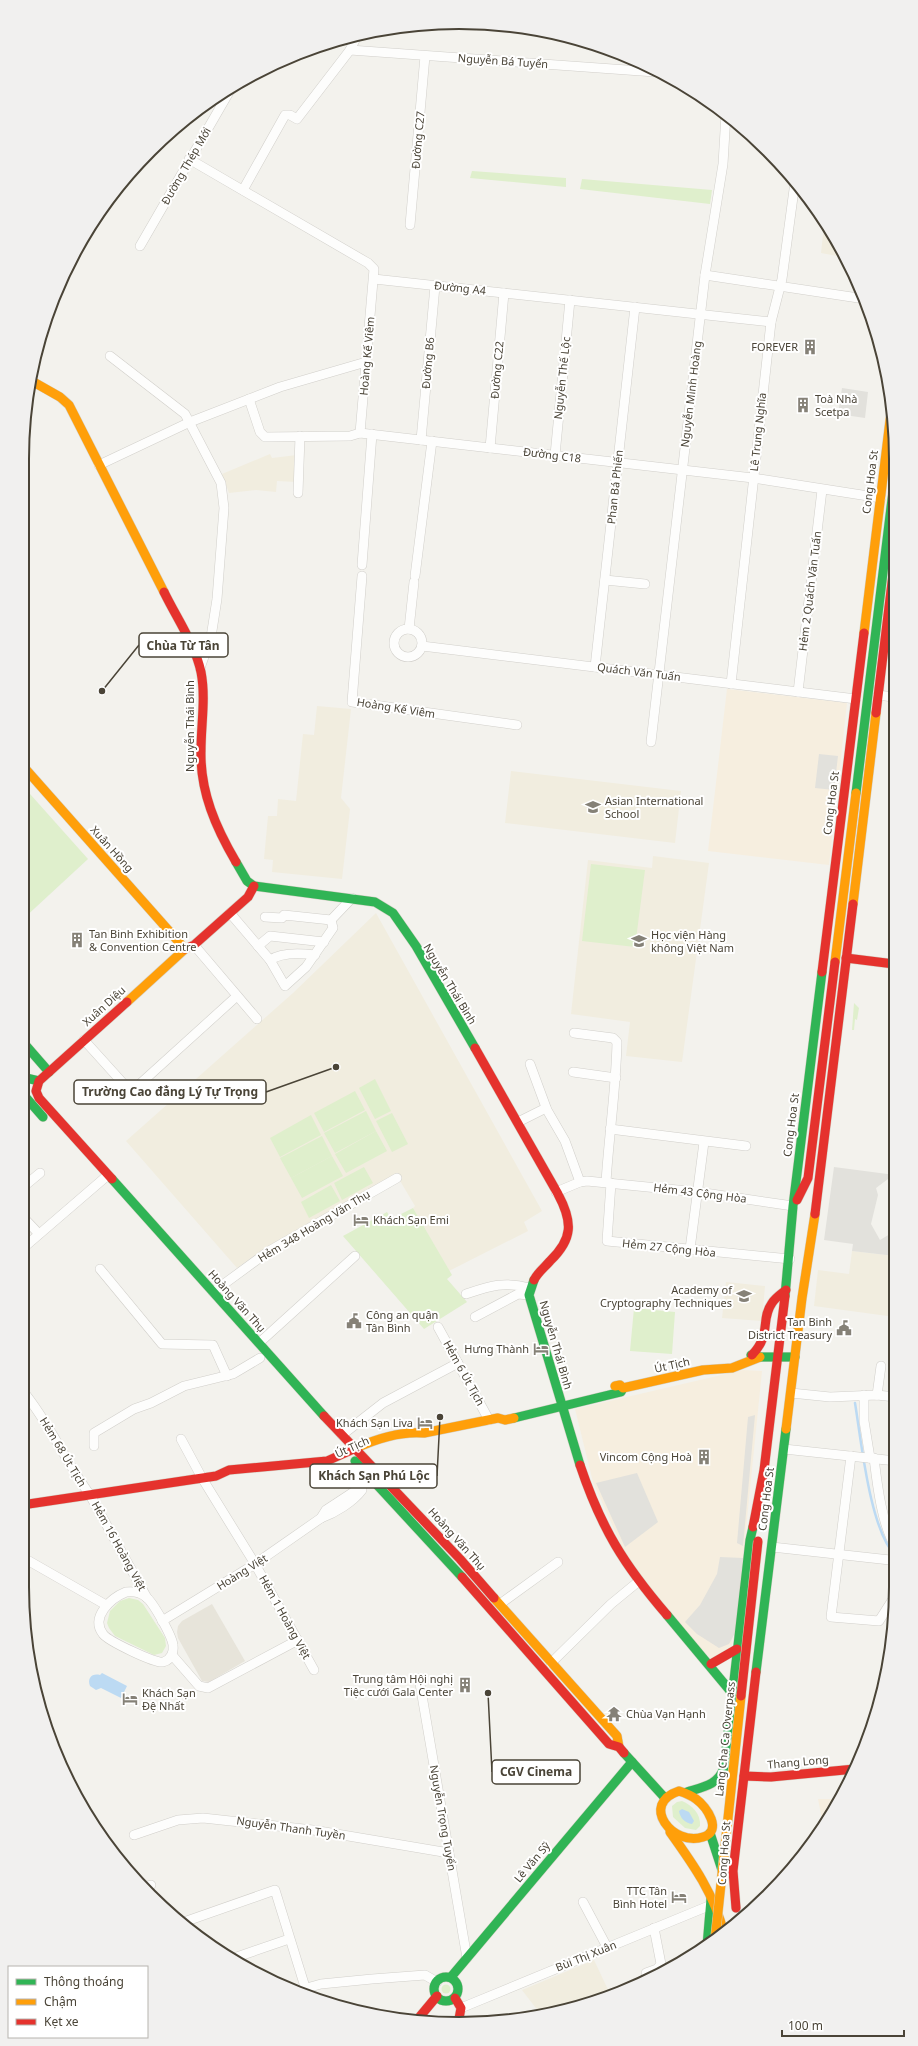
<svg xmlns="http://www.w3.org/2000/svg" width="918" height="2046" viewBox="0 0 918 2046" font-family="'Noto Sans',sans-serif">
<rect width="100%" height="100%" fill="#f3f2ed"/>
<path fill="#e7e4da" d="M212 1604 245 1661 209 1682 202 1681 178 1638 177 1632 178 1626 182 1621Z"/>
<g fill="#f6eedf">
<path d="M727 689 847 703 829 865 708 851Z"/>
<path d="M743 1370 762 1371 744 1548 731 1651 711 1659 657 1599 623 1549 593 1482 575 1409Z"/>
<path d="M818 1799H839L822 1830 814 1840V1836L823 1824Z"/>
</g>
<g fill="#f1eddf">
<path d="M824 225 843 257 821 253Z"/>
<path d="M270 454 272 458 297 455 296 482 277 481 276 492 256 490 229 493 222 474Z"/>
<path d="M317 706 351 709 341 798 350 809 342 879 272 872 273 860 264 859 268 816H277L278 799 296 801 303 734 314 735Z"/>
<path d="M511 771 681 791 675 843 505 823Z"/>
<path d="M653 856 709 863 682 1062 626 1056 630 1022 571 1014 588 860 652 868Z"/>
<path d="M376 913 542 1211 524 1222 528 1231 449 1271 413 1208 415 1206 396 1174 268 1246 237 1268 126 1141 293 993Z"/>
<path d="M852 1251 895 1256V1317L814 1306 818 1270 849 1274Z"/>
<path d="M726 1282 765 1286 762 1321 722 1318Z"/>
<path d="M594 1960 611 1996 600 2001 542 2016 522 1990Z"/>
</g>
<g fill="#dfefcc">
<path d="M472 171 566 178V187L470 178Z"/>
<path d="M582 179 712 190 710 204 580 189Z"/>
<path d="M22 785 88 859 22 920Z"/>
<path d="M591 864 645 870 635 947 582 941Z"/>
<path d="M854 1003 859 1008 857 1020 855 1019 854 1030H852Z"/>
<path d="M375 1079 391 1111 375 1119 359 1088Z"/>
<path d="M355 1091 365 1110 324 1132 314 1113Z"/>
<path d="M366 1111 376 1131 335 1153 324 1133Z"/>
<path d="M392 1113 408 1144 392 1152 376 1121Z"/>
<path d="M311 1115 321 1135 280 1157 270 1138Z"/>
<path d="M376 1131 387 1151 346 1173 335 1154Z"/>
<path d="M322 1136 332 1156 291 1178 280 1158Z"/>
<path d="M332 1156 343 1176 302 1198 291 1178Z"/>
<path d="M364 1167 373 1183 342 1200 334 1183Z"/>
<path d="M331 1185 340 1201 309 1218 301 1202Z"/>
<path d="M413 1208 452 1275 447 1279 467 1302 424 1329 343 1236 387 1212 391 1219Z"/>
<path d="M634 1308 675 1312 672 1354 630 1351Z"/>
<path d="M129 1598 138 1600 143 1604 165 1638 166 1646 162 1653 154 1655 115 1636 109 1628 107 1623 110 1611 120 1601Z"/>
<path d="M682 1801C692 1805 701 1814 700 1826L696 1830 685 1828 673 1817 672 1806 677 1802Z"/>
<circle cx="446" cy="1989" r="4.5"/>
</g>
<g fill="#e2e1dc">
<path d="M842 388 868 392 865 418 838 414Z"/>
<path d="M819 754 838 756 834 790 815 788Z"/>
<path d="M834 1167 895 1175V1186L888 1179 876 1188 878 1195 871 1224 880 1240 890 1234H895V1256L852 1251 853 1244 824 1240Z"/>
<path d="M755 1415 743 1546 737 1543 748 1417Z"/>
<path d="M637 1473 658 1522 625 1547 596 1483Z"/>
<path d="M720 1557 743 1558 735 1633 729 1644 719 1648 697 1634 685 1622 700 1605 717 1574Z"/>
</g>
<g fill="#bcdaf3">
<path d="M102 1673 127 1686 121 1698 101 1688 96 1690 90 1686C87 1678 92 1673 100 1675Z"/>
<path d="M682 1809 689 1812 694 1821 692 1824C685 1823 680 1818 679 1811Z"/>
</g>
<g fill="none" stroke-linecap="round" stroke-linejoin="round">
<path stroke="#bcdaf3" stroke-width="2.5" d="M855 1403C861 1439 870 1532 896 1556"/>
<g stroke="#d1cfca" stroke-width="10">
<g id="street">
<path d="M350 50 655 72"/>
<path d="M189 159 368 263 374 269 360 433"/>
<path d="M243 190 285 115H290L297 119 350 50 357 36"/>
<path d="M410 225 425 56"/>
<path d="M140 246 232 87"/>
<path d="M705 275 865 299"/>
<path d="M374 279 771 322"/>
<path d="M110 356 185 414 221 483 224 508 217 599 211 637 200 668"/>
<path d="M249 399 260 432 265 437 350 436 360 433 753 478 881 498"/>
<path d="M421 440 435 286"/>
<path d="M490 448 504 293"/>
<path d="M555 455 570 300"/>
<path d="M99 465 190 422 280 387 366 362"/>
<path d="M298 493 300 436"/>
<path d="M362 565 372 434"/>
<path d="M362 576 352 702 517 725"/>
<path d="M415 576 432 441"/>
<path d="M605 580 645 584"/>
<circle cx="408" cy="643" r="14"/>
<path d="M409 629 414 582"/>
<path d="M422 646 856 699"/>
<path d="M595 667 635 307"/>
<path d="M731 684 771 322 782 279 795 182"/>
<path d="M798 692 822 490"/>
<path d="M878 695 893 697"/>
<path d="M651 742 705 275 723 164 726 114"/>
<path d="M230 913 270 960 285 986 306 967 333 928 331 920 352 898"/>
<path d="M265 917 282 918 284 915 331 920"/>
<path d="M194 945 257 1019"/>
<path d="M258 946 270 936 324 942"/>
<path d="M270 960C282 952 300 953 315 955"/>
<path d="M574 1033 613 1038 617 1042C616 1089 609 1135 606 1182"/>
<path d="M84 1040 131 1092 237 996"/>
<path d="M530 1064 547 1110 565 1141 580 1182"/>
<path d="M573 1072 616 1078"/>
<path d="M518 1122 546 1108"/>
<path d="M610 1129 746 1146"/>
<path d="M611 1183 607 1241 790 1259"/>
<path d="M22 1188 40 1173"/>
<path d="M556 1192 580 1182 587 1181 698 1192 793 1206"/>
<path d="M22 1216 39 1234"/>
<path d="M22 1249 108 1175"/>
<path d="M690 1249 704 1142"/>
<path d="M100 1269 162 1344 213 1345 227 1376"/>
<path d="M213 1292 269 1251 397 1178"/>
<path d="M466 1294C490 1286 504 1281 530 1288"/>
<path d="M475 1317 518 1294 529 1295"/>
<path d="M438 1327 489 1420"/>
<path d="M259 1343 355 1256"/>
<path d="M22 1390C49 1422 65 1461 90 1495L147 1598"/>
<path d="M791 1393 830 1397 877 1395 895 1397"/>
<path d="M864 1395V1421L870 1458"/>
<path d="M877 1395 881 1366"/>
<path d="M342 1435 383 1403 458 1363"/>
<path d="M181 1439 202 1478 255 1564 314 1670"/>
<path d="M94 1446V1433L134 1409 151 1403 184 1386 233 1374 260 1358"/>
<path d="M784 1449 896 1461"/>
<path d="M851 1456 831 1617 879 1621 895 1596"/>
<path d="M874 1458C877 1483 882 1527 896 1547"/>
<path d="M321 1518 326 1510 355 1491"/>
<path d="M772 1547 890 1560 896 1564"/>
<path d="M22 1557 106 1605"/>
<path d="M126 1592C133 1591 140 1592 146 1597 153 1602 172 1636 173 1645 174 1652 171 1660 163 1662 156 1664 108 1641 103 1634 90 1617 111 1598 126 1592Z"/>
<path d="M500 1604 558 1562"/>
<path d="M162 1621 255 1564 321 1518C335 1513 353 1502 362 1490"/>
<path d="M172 1655 199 1686 208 1688 298 1640"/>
<path d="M551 1663 611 1604 639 1581"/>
<path d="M419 1678 467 1958"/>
<path d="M134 1835 178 1820 203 1818 313 1830 449 1853"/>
<path d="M143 1887 151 1885"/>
<path d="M583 1902 607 1947"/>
<path d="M181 1923 275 1890 305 1987"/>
<path d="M231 1959 289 1939"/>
<path d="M646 1973 657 1969 661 1964 654 1928"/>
<path d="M296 1991 321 1984 372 1979 425 1975 437 1982"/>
<path d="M461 2008 711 1905"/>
</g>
</g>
<g stroke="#d3cfc3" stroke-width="10">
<g id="fast">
<path d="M856 793 893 491"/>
<path d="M236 862 247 881 254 886 375 902 393 913 416 946 475 1048"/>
<path d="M22 1041 49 1072"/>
<path d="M22 1077 39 1081"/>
<path d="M22 1093 43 1117"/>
<path d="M112 1179 324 1416"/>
<path d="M534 1280 529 1295 580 1465"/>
<path d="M785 1296 793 1206 822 972"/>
<path d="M751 1355 760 1357H795"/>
<path d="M514 1418 621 1392 623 1388"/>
<path d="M355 1461 462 1577"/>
<path d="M667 1615 732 1693"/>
<path d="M756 1672 786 1429"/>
<path d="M624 1753 664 1797"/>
<path d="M687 1792C703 1787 718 1785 724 1768L750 1540 753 1527"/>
<path d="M710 1833 723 1873"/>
<path d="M707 1946 711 1899"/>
<path d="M451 1977 632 1762"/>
<circle cx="446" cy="1989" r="12"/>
</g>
</g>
<g stroke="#d3cfc3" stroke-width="10">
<g id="slow">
<path d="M30 380 60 397 69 405 164 592"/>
<path d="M864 633 892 404"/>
<path d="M22 765 185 949 127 1002"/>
<path d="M853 904 876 713"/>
<path d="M835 962 856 793"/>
<path d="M615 1386 620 1385 623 1388 703 1370 732 1368 760 1357"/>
<path d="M786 1429 802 1298 815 1214"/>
<path d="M356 1448C376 1439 402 1431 424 1433L498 1418 505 1420 514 1418"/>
<path d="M494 1598 617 1736 619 1747"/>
<path d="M679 1791C685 1793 691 1795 696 1799 707 1807 723 1831 703 1837 673 1847 639 1804 679 1791Z"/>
<path d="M670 1832C693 1864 715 1895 724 1934"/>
</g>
</g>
<g stroke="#d3cfc3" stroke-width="10">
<g id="jam">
<path d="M164 592C176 617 195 644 201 672 206 698 201 724 201 751 200 792 216 828 236 862"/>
<path d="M876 713 893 574"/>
<path d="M185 949 194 945 248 897 254 886"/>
<path d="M846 958 894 964"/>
<path d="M822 972 864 633"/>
<path d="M475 1048 558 1194C573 1222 573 1239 550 1261 545 1267 538 1272 534 1280"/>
<path d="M112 1179 39 1098 36 1091 39 1081 127 1002"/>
<path d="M797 1200 808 1178 835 962"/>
<path d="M815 1214 853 904"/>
<path d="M752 1355C772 1334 760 1320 772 1303 775 1298 781 1294 786 1290"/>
<path d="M324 1416 460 1559 494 1598"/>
<path d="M580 1465C601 1528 624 1565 667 1615"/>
<path d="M22 1505 216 1476 229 1470 327 1461 356 1448"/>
<path d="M753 1527 764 1470 785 1296"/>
<path d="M462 1577 609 1744 619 1747 624 1753"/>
<path d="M711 1664 737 1649"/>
<path d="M744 1776 771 1777 855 1769"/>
<path d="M736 1908 733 1871 756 1672"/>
<path d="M455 1998 461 2008 458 2024"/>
<path d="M417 2020 437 1996"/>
</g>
</g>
<use href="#street" stroke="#fdfdfc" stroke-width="9"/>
<use href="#fast" stroke="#30b455" stroke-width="9"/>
<use href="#slow" stroke="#ff9f0a" stroke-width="9"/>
<use href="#jam" stroke="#e5322d" stroke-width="9"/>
<g stroke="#d6cfb9" stroke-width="10" stroke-linecap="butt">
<path id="slow-bridge" d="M715 1940 741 1696"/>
</g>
<g stroke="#d6cfb9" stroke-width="10" stroke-linecap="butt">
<path id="jam-bridge" d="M741 1696 758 1541"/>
</g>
<use href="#slow-bridge" stroke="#ff9f0a" stroke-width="9"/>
<use href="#jam-bridge" stroke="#e5322d" stroke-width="9"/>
</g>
<defs>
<g id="building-bare" transform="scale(1.2)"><path d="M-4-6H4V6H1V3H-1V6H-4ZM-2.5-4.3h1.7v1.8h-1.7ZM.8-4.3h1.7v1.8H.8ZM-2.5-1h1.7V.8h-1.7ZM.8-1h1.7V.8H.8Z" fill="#858177" stroke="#fff" stroke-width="2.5" paint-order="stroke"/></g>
<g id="school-bare" transform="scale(1.2)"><path d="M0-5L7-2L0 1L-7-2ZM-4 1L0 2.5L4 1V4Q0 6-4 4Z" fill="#858177" stroke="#fff" stroke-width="2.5" paint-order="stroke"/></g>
<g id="hotel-bare" transform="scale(1.2)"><path d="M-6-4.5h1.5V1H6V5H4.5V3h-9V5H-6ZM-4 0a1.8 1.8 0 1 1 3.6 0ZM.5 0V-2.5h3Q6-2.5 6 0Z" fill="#858177" stroke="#fff" stroke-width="2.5" paint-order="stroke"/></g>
<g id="civic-bare" transform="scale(1.2)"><path d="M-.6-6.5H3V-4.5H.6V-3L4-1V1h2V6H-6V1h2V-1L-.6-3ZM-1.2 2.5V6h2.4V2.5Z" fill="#858177" stroke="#fff" stroke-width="2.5" paint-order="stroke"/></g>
<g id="temple-bare" transform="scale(1.2)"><path d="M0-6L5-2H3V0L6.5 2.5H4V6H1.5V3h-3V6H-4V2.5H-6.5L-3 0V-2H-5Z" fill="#858177" stroke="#fff" stroke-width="2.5" paint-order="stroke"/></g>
</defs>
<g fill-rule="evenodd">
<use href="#building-bare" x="810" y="347"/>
<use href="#building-bare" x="803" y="405"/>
<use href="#school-bare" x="593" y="807"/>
<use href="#building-bare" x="77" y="940"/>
<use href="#school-bare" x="639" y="941"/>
<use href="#hotel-bare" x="361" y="1220"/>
<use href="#school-bare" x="744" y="1296"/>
<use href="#civic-bare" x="354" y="1321"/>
<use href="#civic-bare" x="844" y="1328"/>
<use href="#hotel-bare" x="541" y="1349"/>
<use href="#hotel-bare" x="425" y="1423"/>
<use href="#building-bare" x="704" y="1457"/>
<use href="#building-bare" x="465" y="1685"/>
<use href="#hotel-bare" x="130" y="1699"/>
<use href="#temple-bare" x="614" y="1714"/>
<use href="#hotel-bare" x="679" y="1897"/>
</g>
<g text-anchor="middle" stroke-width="4" stroke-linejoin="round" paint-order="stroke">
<g font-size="11" fill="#4a4437" stroke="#fff">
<text transform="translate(503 61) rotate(4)" y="4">Nguyễn Bá Tuyển</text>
<text transform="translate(418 140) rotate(-85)" y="4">Đường C27</text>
<text transform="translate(186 166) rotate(-60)" y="4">Đường Thép Mới</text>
<text transform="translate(460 288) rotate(6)" y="4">Đường A4</text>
<text transform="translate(367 356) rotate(-85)" y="4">Hoàng Kế Viêm</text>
<text transform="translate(428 363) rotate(-85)" y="4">Đường B6</text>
<text transform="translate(497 370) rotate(-85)" y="4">Đường C22</text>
<text transform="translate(562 378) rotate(-84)" y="4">Nguyễn Thế Lộc</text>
<text transform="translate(691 394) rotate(-83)" y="4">Nguyễn Minh Hoàng</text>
<text transform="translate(758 432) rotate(-84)" y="4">Lê Trung Nghĩa</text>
<text transform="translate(552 455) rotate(7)" y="4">Đường C18</text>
<text transform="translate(870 482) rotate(-83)" y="4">Cong Hoa St</text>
<text transform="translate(615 487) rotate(-84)" y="4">Phan Bá Phiến</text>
<text transform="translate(810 591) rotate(-83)" y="4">Hẻm 2 Quách Văn Tuấn</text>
<text transform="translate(639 672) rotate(7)" y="4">Quách Văn Tuấn</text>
<text transform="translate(396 708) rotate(9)" y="4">Hoàng Kế Viêm</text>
<text transform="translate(190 726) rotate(-90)" y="4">Nguyễn Thái Bình</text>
<text transform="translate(831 803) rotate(-83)" y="4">Cong Hoa St</text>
<text transform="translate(112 849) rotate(48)" y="4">Xuân Hồng</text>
<text transform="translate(450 984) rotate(59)" y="4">Nguyễn Thái Bình</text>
<text transform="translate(104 1006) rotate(-42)" y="4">Xuân Diệu</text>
<text transform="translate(791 1125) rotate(-83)" y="4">Cong Hoa St</text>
<text transform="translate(700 1193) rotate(7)" y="4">Hẻm 43 Cộng Hòa</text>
<text transform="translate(314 1226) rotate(-31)" y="4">Hẻm 348 Hoàng Văn Thụ</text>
<text transform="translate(669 1248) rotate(6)" y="4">Hẻm 27 Cộng Hòa</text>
<text transform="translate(237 1301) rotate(48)" y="4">Hoàng Văn Thụ</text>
<text transform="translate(556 1345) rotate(74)" y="4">Nguyễn Thái Bình</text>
<text transform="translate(672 1365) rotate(-12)" y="4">Út Tịch</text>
<text transform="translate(464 1373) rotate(61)" y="4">Hẻm 6 Út Tịch</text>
<text transform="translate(352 1447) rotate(-24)" y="4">Út Tịch</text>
<text transform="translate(63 1452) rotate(59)" y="4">Hẻm 68 Út Tịch</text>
<text transform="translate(766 1499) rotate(-83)" y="4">Cong Hoa St</text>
<text transform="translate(457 1539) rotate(48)" y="4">Hoàng Văn Thụ</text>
<text transform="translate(119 1546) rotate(61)" y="4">Hẻm 16 Hoàng Việt</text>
<text transform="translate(242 1572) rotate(-32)" y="4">Hoàng Việt</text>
<text transform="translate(285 1617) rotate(61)" y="4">Hẻm 1 Hoàng Việt</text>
<text transform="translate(725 1739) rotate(-84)" y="4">Lang Cha Ca Overpass</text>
<text transform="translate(798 1762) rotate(-5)" y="4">Thang Long</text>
<text transform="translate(443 1818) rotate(80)" y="4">Nguyễn Trọng Tuyển</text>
<text transform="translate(291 1828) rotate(8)" y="4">Nguyễn Thanh Tuyền</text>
<text transform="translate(724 1853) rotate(-86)" y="4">Cong Hoa St</text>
<text transform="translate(532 1862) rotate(-50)" y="4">Lê Văn Sỹ</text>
<text transform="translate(586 1956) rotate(-22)" y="4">Bùi Thị Xuân</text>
</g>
<g font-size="11" fill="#4a4437" stroke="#fff" text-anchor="end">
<text x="798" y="351">FOREVER</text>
<text x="815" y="403" text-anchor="start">Toà Nhà<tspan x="815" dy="13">Scetpa</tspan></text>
<text x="605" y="805" text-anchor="start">Asian International<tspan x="605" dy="13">School</tspan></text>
<text x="89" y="938" text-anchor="start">Tan Binh Exhibition<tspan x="89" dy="13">&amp; Convention Centre</tspan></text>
<text x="651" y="939" text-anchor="start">Học viện Hàng<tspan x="651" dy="13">không Việt Nam</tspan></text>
<text x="373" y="1224" text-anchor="start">Khách Sạn Emi</text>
<text x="732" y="1294">Academy of<tspan x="732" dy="13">Cryptography Techniques</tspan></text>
<text x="366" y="1319" text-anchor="start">Công an quận<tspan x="366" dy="13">Tân Bình</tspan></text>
<text x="832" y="1326">Tan Binh<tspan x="832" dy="13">District Treasury</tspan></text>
<text x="529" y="1353">Hưng Thành</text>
<text x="413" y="1427">Khách Sạn Liva</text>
<text x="692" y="1461">Vincom Cộng Hoà</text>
<text x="453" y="1683">Trung tâm Hội nghị<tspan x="453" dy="13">Tiệc cưới Gala Center</tspan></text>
<text x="142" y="1697" text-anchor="start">Khách Sạn<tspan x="142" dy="13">Đệ Nhất</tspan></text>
<text x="626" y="1718" text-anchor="start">Chùa Vạn Hạnh</text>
<text x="667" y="1895">TTC Tân<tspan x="667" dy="13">Bình Hotel</tspan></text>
</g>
</g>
<path d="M0 0H918V2046H0ZM459 29H459A430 430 0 0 1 889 459V1587A430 430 0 0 1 459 2017H459A430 430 0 0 1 29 1587V459A430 430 0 0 1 459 29Z" fill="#f1f0ef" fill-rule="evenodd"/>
<path fill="none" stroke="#4a4437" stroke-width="2" d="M459 29H459A430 430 0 0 1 889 459V1587A430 430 0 0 1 459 2017H459A430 430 0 0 1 29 1587V459A430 430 0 0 1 459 29Z"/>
<path fill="none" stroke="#4a4437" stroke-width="1.5" d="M102 691L139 645M336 1067L266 1092M440 1417L437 1476M488 1693L492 1772"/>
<g fill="#4a4437" stroke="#fff" stroke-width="1.5">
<circle cx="102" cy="691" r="4"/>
<circle cx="336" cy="1067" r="4"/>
<circle cx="440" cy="1417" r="4"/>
<circle cx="488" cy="1693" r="4"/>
</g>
<g fill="#fff" stroke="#4a4437" stroke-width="1.5">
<rect x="139" y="633" width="89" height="24" rx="4"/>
<rect x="74" y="1080" width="192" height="24" rx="4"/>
<rect x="310" y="1464" width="127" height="24" rx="4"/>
<rect x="492" y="1760" width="88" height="24" rx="4"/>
</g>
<g font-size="12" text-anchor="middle" font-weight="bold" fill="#4a4437">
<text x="183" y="650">Chùa Từ Tân</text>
<text x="170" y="1096">Trường Cao đẳng Lý Tự Trọng</text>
<text x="374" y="1480">Khách Sạn Phú Lộc</text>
<text x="536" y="1776">CGV Cinema</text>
</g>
<rect x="8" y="1966" width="140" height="72" fill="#ffffff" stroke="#b7b4af"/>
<rect x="16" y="1979" width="20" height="6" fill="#30b455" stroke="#b7b4af"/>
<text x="44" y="1986" font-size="12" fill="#4a4437">Thông thoáng</text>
<rect x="16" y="1999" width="20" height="6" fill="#ff9f0a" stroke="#b7b4af"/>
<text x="44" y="2006" font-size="12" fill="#4a4437">Chậm</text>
<rect x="16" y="2019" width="20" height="6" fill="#e5322d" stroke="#b7b4af"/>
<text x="44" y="2026" font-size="12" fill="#4a4437">Kẹt xe</text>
<path d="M782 2030v6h122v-6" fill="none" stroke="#4a4437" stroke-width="2"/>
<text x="788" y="2030" font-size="12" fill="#4a4437" stroke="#ffffff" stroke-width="3" paint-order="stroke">100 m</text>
</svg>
